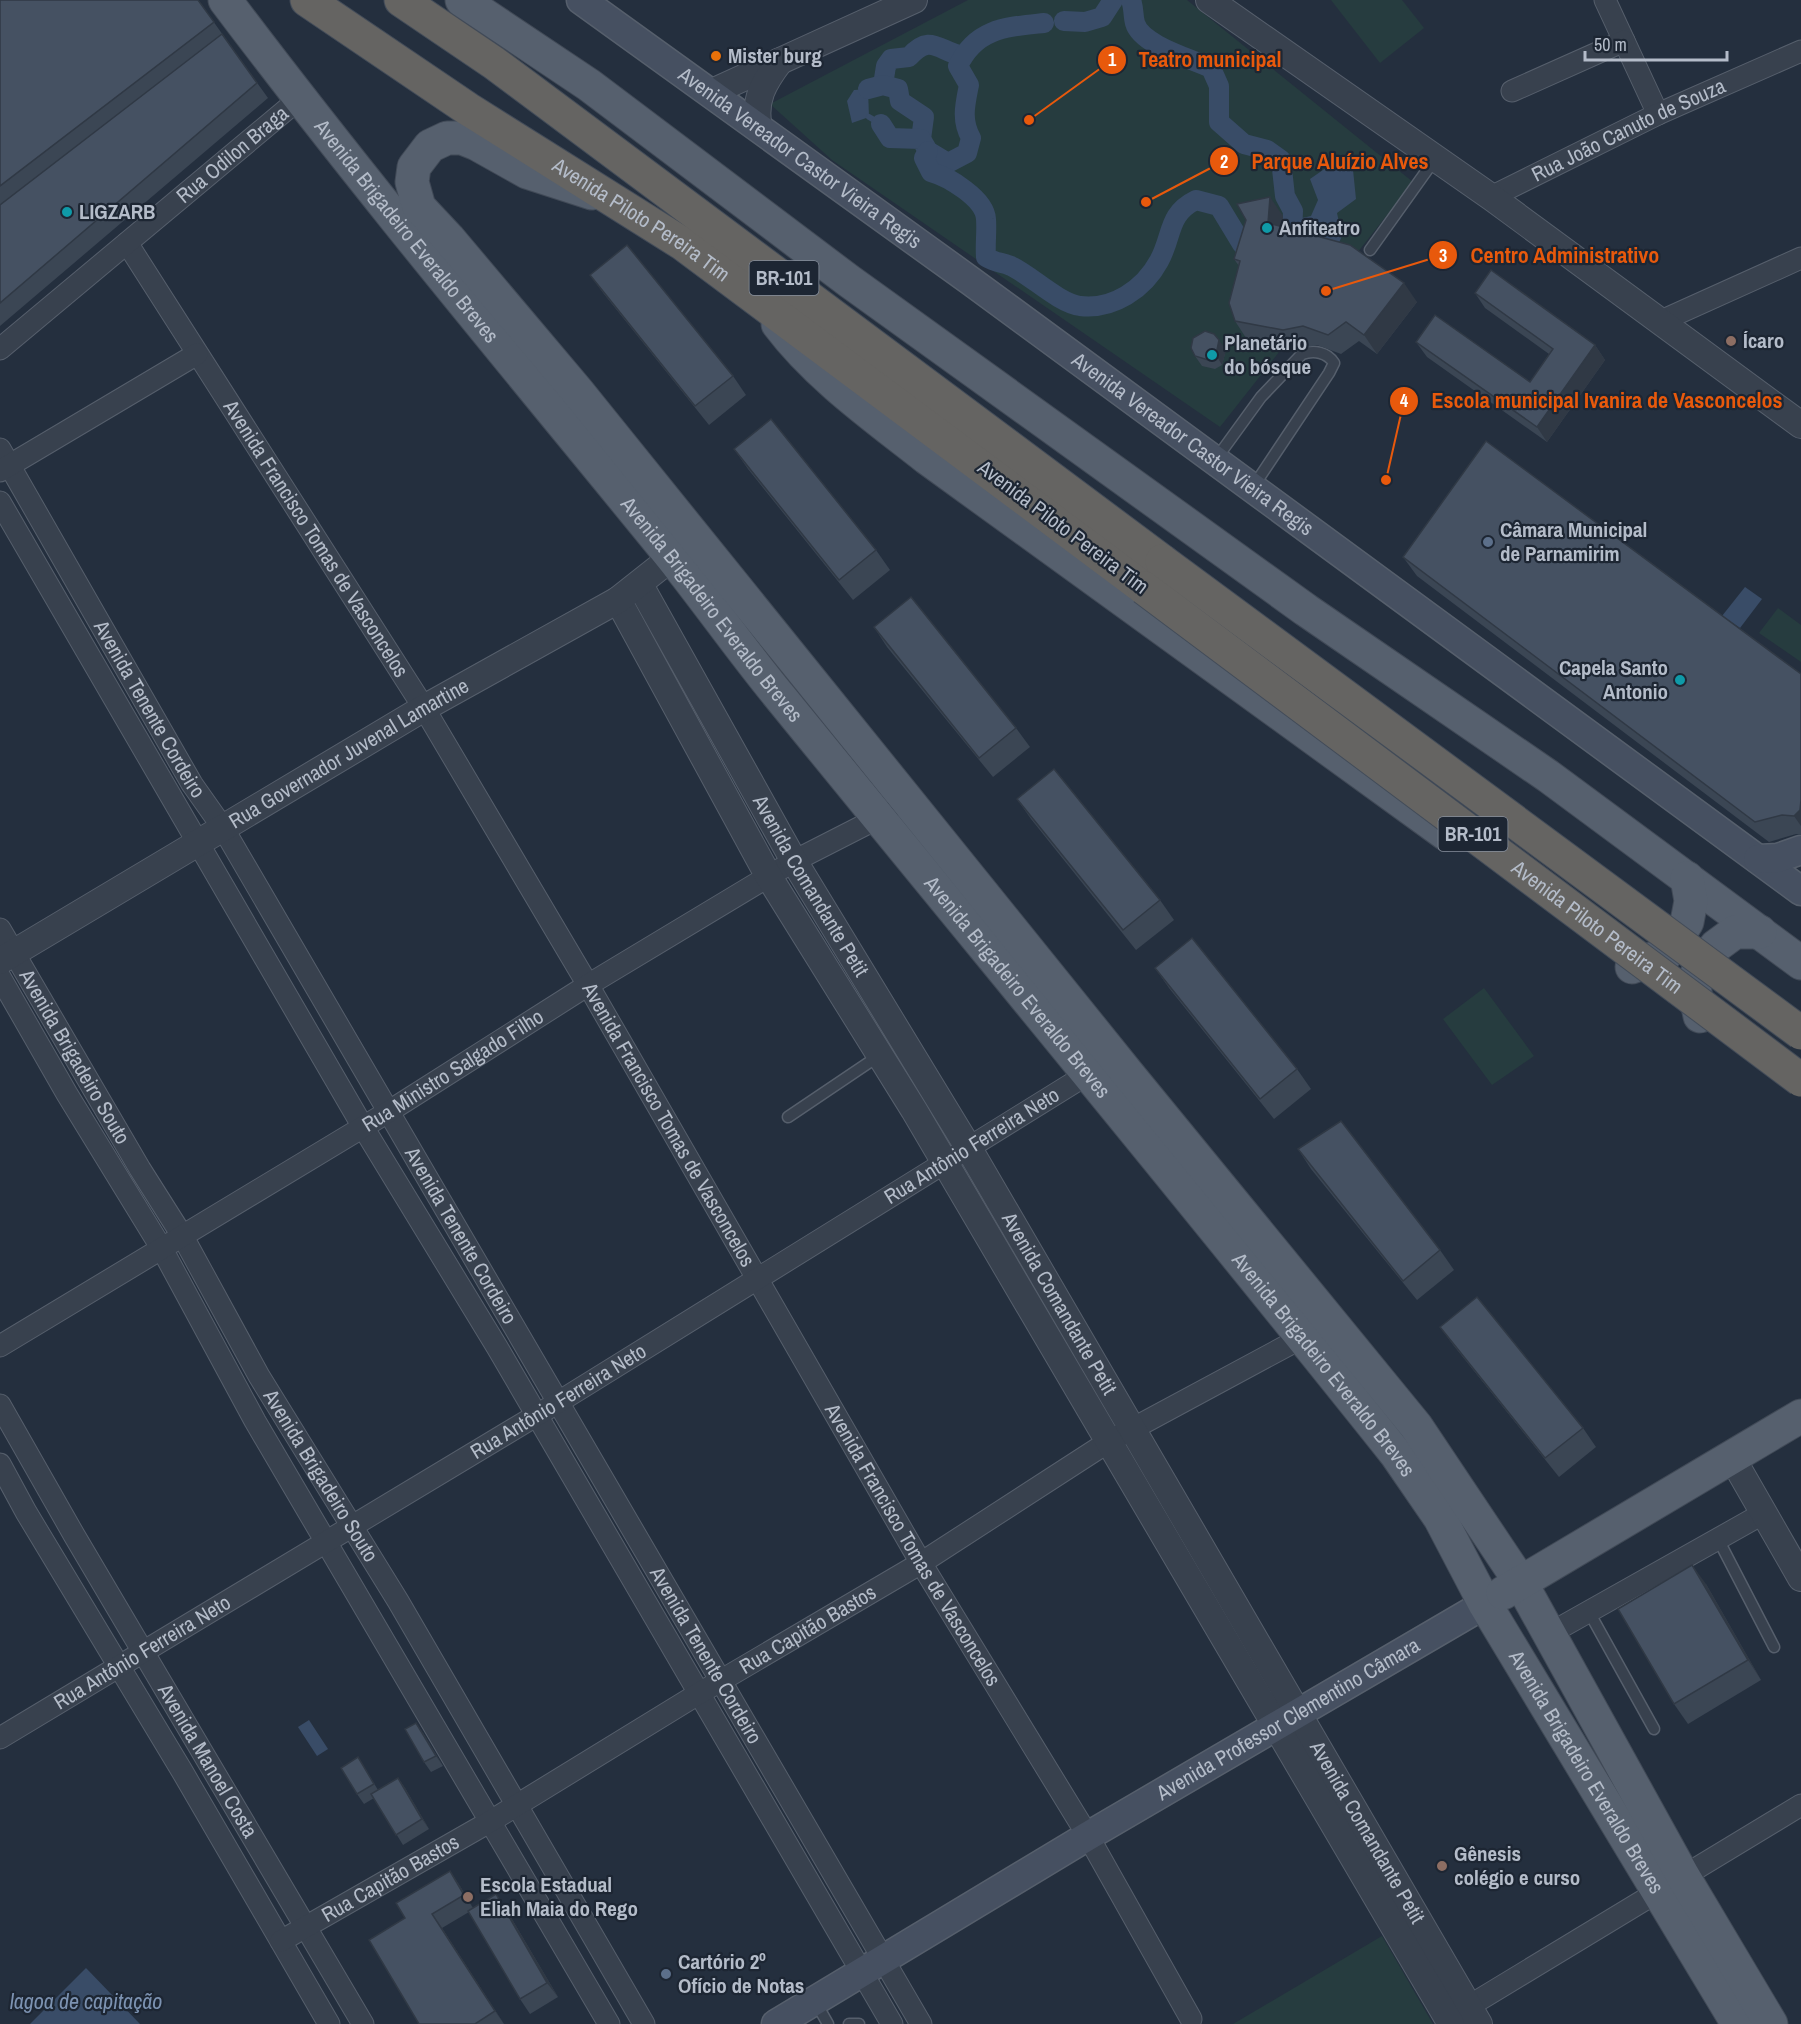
<svg xmlns="http://www.w3.org/2000/svg" width="1801" height="2024" viewBox="0 0 1801 2024" font-family="'Archivo Narrow',sans-serif">
<rect width="100%" height="100%" fill="#242f3e"/>
<g fill="#263c3f">
<path d="M968 0H1187L1413 182 1220 427 832 160 770 104Z"/>
<path d="M1331 0H1402L1424 28 1380 63Z"/>
<path d="M1778 608 1801 625V662L1759 633Z"/>
<path d="M1484 988 1534 1056 1492 1085 1443 1019Z"/>
<path d="M1382 1936 1433 2024H1233Z"/>
</g>
<g fill="#394c67">
<path d="M868 89 869 117 852 123 847 101 854 90Z"/>
<path d="M1346 154 1352 160 1356 199 1337 213 1342 236 1338 245 1292 233 1293 220 1311 216 1318 200 1310 179Z"/>
<path d="M1745 587 1762 599 1740 628 1722 616Z"/>
<path d="M309 1720 328 1749 317 1756 298 1727Z"/>
<path d="M86 1968 140 2024H30Z"/>
</g>
<g fill="none" stroke-linecap="round" stroke-linejoin="round">
<path stroke="#394c67" stroke-width="6" d="M869 117 881 124"/>
<g stroke="#394c67" stroke-width="20">
<path d="M1064 21 1085 22 1102 17 1113 0"/>
<path d="M883 85 886 66 891 59 909 57C931 32 939 52 963 56"/>
<path d="M868 89 883 85 898 89 900 101 924 117 921 139"/>
<path d="M881 124 890 138 921 139 928 151 948 163 967 153 971 138C961 120 965 105 969 85L958 66C976 28 1006 27 1044 23"/>
<path d="M928 151 924 158 931 172C949 177 985 199 986 219 987 232 985 244 986 257 995 263 1002 262 1011 266 1032 276 1057 302 1080 306 1113 310 1144 289 1159 261 1173 236 1167 214 1196 200L1219 206 1242 244 1255 250 1284 242 1292 233 1293 211 1285 196 1281 160 1267 150 1244 144 1219 122V86L1211 68C1192 59 1141 45 1135 23 1133 16 1134 8 1131 0"/>
</g>
<g stroke="#565f6c" stroke-width="13">
<g id="service">
<path d="M1370 250 1435 159"/>
<path d="M1216 459 1261 397 1302 354C1314 350 1327 352 1334 363L1329 373 1253 487"/>
<path d="M788 1117 880 1055"/>
<path d="M1718 1539 1774 1647"/>
<path d="M1589 1612 1654 1729"/>
<path d="M815 2001 828 2024"/>
<path d="M849 2024H859"/>
</g>
</g>
<g stroke="#565f6c" stroke-width="23">
<g id="minor">
<path d="M1605 0 1658 114"/>
<path d="M1512 91 1624 41"/>
<path id="s1" d="M1491 197 1658 114 1801 51"/>
<path id="s2" d="M127 243 424 708 588 985 921 1563 1088 1836 1191 2019"/>
<path d="M1659 322 1801 258"/>
<path id="s3" d="M0 349 299 99"/>
<path id="s4" d="M0 449 192 784 223 828 921 2024"/>
<path d="M0 471 197 354"/>
<path d="M0 502 363 1127 497 1347 892 2024"/>
<path id="s5" d="M0 929 140 1169 183 1237 259 1376 398 1601 644 2024"/>
<path d="M0 977 67 1094 162 1249 255 1421 609 2024"/>
<path id="s6" d="M0 1346 388 1112 588 985 794 861 888 813"/>
<path id="s7" d="M0 1405 74 1535 363 2024"/>
<path d="M0 1464 26 1512 182 1771 329 2024"/>
<path d="M1549 1634 1764 1513"/>
<path id="s8" d="M0 1738 557 1403 1099 1067"/>
<path id="s9" d="M281 1941 491 1821 698 1694 921 1563 1108 1442 1303 1337"/>
<path d="M1456 2014 1801 1805"/>
</g>
</g>
<g stroke="#565f6c" stroke-width="28">
<g id="tertiary">
<path d="M1209 0 1491 197 1801 425"/>
<path d="M710 93 914 0"/>
<path d="M759 128C753 100 764 82 780 61"/>
<path id="s10" d="M640 585 794 861 968 1147 1479 2024"/>
<path d="M618 600 769 877 914 1110 1451 2024"/>
<path id="s11" d="M0 961 424 708 618 600 685 547"/>
<path d="M1731 1456 1801 1578"/>
</g>
</g>
<g stroke="#565f6c" stroke-width="31">
<g id="secondary">
<path id="s12" d="M581 0 972 282 1801 891"/>
<path d="M1758 859 1778 858 1801 850"/>
<path id="s13" d="M776 2024 1088 1836 1485 1604"/>
</g>
</g>
<g stroke="#414a57" stroke-width="35">
<g id="primary">
<path id="s14" d="M225 0C368 190 521 372 671 556 708 602 742 651 780 697 985 949 1193 1199 1396 1454L1440 1518 1485 1604 1738 2024"/>
<path d="M462 0 589 85 849 281 1306 610 1548 776 1801 963"/>
<path d="M592 193 527 172 477 144 462 138H447L430 146 414 167 412 182 419 207 449 239 578 392 1128 1074 1416 1426 1521 1583 1683 1876 1771 2024"/>
<path d="M778 324C818 377 875 417 927 458L1446 834"/>
<path d="M1632 967 1667 953 1687 922 1691 901 1687 878"/>
<path d="M1700 1016 1693 983 1700 967 1716 946 1735 932H1760"/>
<path d="M1503 1593 1801 1416"/>
</g>
</g>
<g stroke="#434c59" stroke-width="35">
<g id="trunk">
<path id="s15" d="M307 0 468 109 683 244 1144 588"/>
<path d="M401 0 494 63 1162 561"/>
</g>
</g>
<use href="#service" stroke="#38414e" stroke-width="10"/>
<use href="#minor" stroke="#38414e" stroke-width="21"/>
<use href="#tertiary" stroke="#38414e" stroke-width="26"/>
<use href="#secondary" stroke="#465061" stroke-width="28"/>
<use href="#primary" stroke="#56606e" stroke-width="33"/>
<use href="#trunk" stroke="#656462" stroke-width="33"/>
<g stroke="#434c59" stroke-width="35" stroke-linecap="butt">
<g id="trunk-bridge">
<path d="M1162 561 1801 1033"/>
<path id="s16" d="M1144 588 1801 1080"/>
</g>
</g>
<use href="#trunk-bridge" stroke="#656462" stroke-width="33"/>
</g>
<g fill="#3b4654">
<path d="M0 0H198L268 98 0 326Z"/>
<path d="M1283 216 1282 227 1417 302 1377 354 1359 341 1341 354 1317 345 1297 349 1248 341 1235 321 1239 266 1234 259Z"/>
<path d="M590 275 733 376 746 395 709 425 604 294Z"/>
<path d="M1475 293 1595 345 1605 360 1547 442 1427 357 1416 342 1530 382 1549 354 1485 308Z"/>
<path d="M1226 350 1222 365 1215 369 1202 366 1195 356Z"/>
<path d="M734 449 876 550 890 570 853 600 748 469Z"/>
<path d="M1403 557 1801 674V835L1796 834 1769 842 1417 576Z"/>
<path d="M874 627 1016 728 1030 747 993 777 887 647Z"/>
<path d="M1017 799 1160 900 1174 920 1136 950 1031 819Z"/>
<path d="M1155 968 1297 1069 1311 1089 1274 1119 1169 988Z"/>
<path d="M1298 1149 1440 1250 1454 1270 1417 1300 1311 1169Z"/>
<path d="M1440 1327 1583 1428 1596 1447 1559 1477 1454 1346Z"/>
<path d="M1706 1584 1761 1680 1688 1724 1674 1704Z"/>
<path d="M423 1733 443 1766 431 1772 424 1762Z"/>
<path d="M358 1757 378 1790 398 1778 405 1788 429 1829 403 1845 374 1798 364 1804 357 1794Z"/>
<path d="M450 1871 460 1886 473 1908 506 1909 558 1997 530 2014 520 1999 469 1912 442 1928 504 2024H419L405 1918Z"/>
</g>
<g fill="#303945">
<path d="M1270 197 1283 216 1281 243 1268 223Z"/>
<path d="M1404 283 1417 302 1377 354 1364 335Z"/>
<path d="M1219 340 1226 350 1222 365 1216 355Z"/>
<path d="M1595 345 1605 360 1547 442 1537 427Z"/>
<path d="M1801 800V826L1794 816Z"/>
<path d="M1692 1565 1706 1584 1761 1680 1748 1660Z"/>
<path d="M416 1723 423 1733 443 1766 436 1756Z"/>
<path d="M398 1778 405 1788 429 1829 422 1819Z"/>
<path d="M450 1871 460 1886 474 1909 464 1895Z"/>
<path d="M496 1894 506 1909 558 1997 547 1983Z"/>
<path d="M432 1914 442 1928 504 2024 495 2011Z"/>
</g>
<g fill="#455162" stroke="#303945" stroke-width="1.5">
<path d="M0 0H198L214 22 0 186Z"/>
<path d="M222 34 257 83 0 303V205Z"/>
<path d="M1270 197 1268 223 1350 245 1404 283 1364 335 1346 322 1328 335 1303 326 1283 330 1235 321 1229 303 1240 261 1234 259 1246 220 1237 204Z"/>
<path d="M627 245 733 376 695 406 590 275Z"/>
<path d="M1491 270 1595 345 1537 427 1416 342 1435 315 1530 382 1553 349 1475 293Z"/>
<path d="M1205 331 1214 334 1219 340 1216 355 1208 360 1195 356 1191 348 1193 338Z"/>
<path d="M771 419 876 550 839 580 734 449Z"/>
<path d="M1486 441 1801 674V800L1800 810 1794 816 1782 815 1755 822 1403 557Z"/>
<path d="M911 597 1016 728 979 758 874 627Z"/>
<path d="M1054 769 1160 900 1123 930 1017 799Z"/>
<path d="M1192 938 1297 1069 1260 1099 1155 968Z"/>
<path d="M1341 1121 1440 1250 1403 1281 1298 1149Z"/>
<path d="M1477 1297 1583 1428 1545 1458 1440 1327Z"/>
<path d="M1692 1565 1748 1660 1674 1704 1618 1609Z"/>
<path d="M416 1723 436 1756 424 1762 405 1729Z"/>
<path d="M358 1757 374 1784 357 1794 341 1768Z"/>
<path d="M398 1778 422 1819 396 1835 371 1794Z"/>
<path d="M450 1871 464 1895 432 1914 495 2011 475 2024H419L369 1940 405 1918 396 1903Z"/>
<path d="M496 1894 547 1983 520 1999 468 1911Z"/>
</g>
<circle fill="#e8710a" stroke="#1d2633" stroke-width="2" cx="716" cy="56" r="6"/>
<g fill="#0f9aa8" stroke="#1d2633" stroke-width="2">
<circle cx="67" cy="212" r="6"/>
<circle cx="1267" cy="228" r="6"/>
<circle cx="1212" cy="355" r="6"/>
<circle cx="1680" cy="680" r="6"/>
</g>
<g fill="#8d6e63" stroke="#1d2633" stroke-width="2">
<circle cx="1731" cy="341" r="6"/>
<circle cx="1442" cy="1866" r="6"/>
<circle cx="468" cy="1897" r="6"/>
</g>
<g fill="#5c6f8a" stroke="#1d2633" stroke-width="2">
<circle cx="1488" cy="542" r="6"/>
<circle cx="666" cy="1974" r="6"/>
</g>
<g text-anchor="middle" stroke-width="4.5" stroke-linejoin="round" paint-order="stroke">
<g fill="#1d2633" stroke="#878f9c" stroke-width="1.5">
<rect x="749.5" y="261" width="69" height="34" rx="4.5"/>
<rect x="1438.5" y="817" width="69" height="34" rx="4.5"/>
</g>
<g font-size="20" font-weight="bold" fill="#b4bcc9">
<text x="784" y="285">BR-101</text>
<text x="1473" y="841">BR-101</text>
</g>
<g font-size="21" font-weight="bold" fill="#b4bcc9" stroke="#1d2633" text-anchor="start">
<text x="728" y="63">Mister burg</text>
<text x="79" y="219">LIGZARB</text>
<text x="1279" y="235">Anfiteatro</text>
<text x="1743" y="348">Ícaro</text>
<text x="1224" y="350">Planetário<tspan x="1224" dy="24">do bósque</tspan></text>
<text x="1500" y="537">Câmara Municipal<tspan x="1500" dy="24">de Parnamirim</tspan></text>
<text x="1668" y="675" text-anchor="end">Capela Santo<tspan x="1668" dy="24">Antonio</tspan></text>
<text x="1454" y="1861">Gênesis<tspan x="1454" dy="24">colégio e curso</tspan></text>
<text x="480" y="1892">Escola Estadual<tspan x="480" dy="24">Eliah Maia do Rego</tspan></text>
<text x="678" y="1969">Cartório 2º<tspan x="678" dy="24">Ofício de Notas</tspan></text>
</g>
<g font-size="21" fill="#b4bcc9" stroke="#1d2633">
<text dy="7" stroke="none"><textPath href="#s1" startOffset="153">Rua João Canuto de Souza</textPath></text>
<text dy="7" stroke="none"><textPath href="#s3" startOffset="303">Rua Odilon Braga</textPath></text>
<text dy="7" stroke="none"><textPath href="#s12" startOffset="270">Avenida Vereador Castor Vieira Regis</textPath></text>
<text dy="7" stroke="none"><textPath href="#s15" startOffset="400">Avenida Piloto Pereira Tim</textPath></text>
<text dy="7" stroke="none"><textPath href="#s14" startOffset="294">Avenida Brigadeiro Everaldo Breves</textPath></text>
<text dy="7" stroke="none"><textPath href="#s12" startOffset="756">Avenida Vereador Castor Vieira Regis</textPath></text>
<text transform="translate(1063 527) rotate(37)" y="7">Avenida Piloto Pereira Tim</text>
<text dy="7" stroke="none"><textPath href="#s2" startOffset="351">Avenida Francisco Tomas de Vasconcelos</textPath></text>
<text dy="7" stroke="none"><textPath href="#s14" startOffset="780">Avenida Brigadeiro Everaldo Breves</textPath></text>
<text dy="7" stroke="none"><textPath href="#s4" startOffset="300">Avenida Tenente Cordeiro</textPath></text>
<text dy="7" stroke="none"><textPath href="#s11" startOffset="406">Rua Governador Juvenal Lamartine</textPath></text>
<text dy="7" stroke="none"><textPath href="#s10" startOffset="346">Avenida Comandante Petit</textPath></text>
<text dy="7" stroke="none"><textPath href="#s16" startOffset="566">Avenida Piloto Pereira Tim</textPath></text>
<text dy="7" stroke="none"><textPath href="#s14" startOffset="1266">Avenida Brigadeiro Everaldo Breves</textPath></text>
<text dy="7" stroke="none"><textPath href="#s5" startOffset="148">Avenida Brigadeiro Souto</textPath></text>
<text dy="7" stroke="none"><textPath href="#s6" startOffset="530">Rua Ministro Salgado Filho</textPath></text>
<text dy="7" stroke="none"><textPath href="#s2" startOffset="1035">Avenida Francisco Tomas de Vasconcelos</textPath></text>
<text dy="7" stroke="none"><textPath href="#s8" startOffset="1138">Rua Antônio Ferreira Neto</textPath></text>
<text dy="7" stroke="none"><textPath href="#s4" startOffset="912">Avenida Tenente Cordeiro</textPath></text>
<text dy="7" stroke="none"><textPath href="#s10" startOffset="832">Avenida Comandante Petit</textPath></text>
<text dy="7" stroke="none"><textPath href="#s14" startOffset="1752">Avenida Brigadeiro Everaldo Breves</textPath></text>
<text dy="7" stroke="none"><textPath href="#s8" startOffset="652">Rua Antônio Ferreira Neto</textPath></text>
<text dy="7" stroke="none"><textPath href="#s5" startOffset="634">Avenida Brigadeiro Souto</textPath></text>
<text dy="7" stroke="none"><textPath href="#s2" startOffset="1521">Avenida Francisco Tomas de Vasconcelos</textPath></text>
<text dy="7" stroke="none"><textPath href="#s9" startOffset="612">Rua Capitão Bastos</textPath></text>
<text dy="7" stroke="none"><textPath href="#s8" startOffset="166">Rua Antônio Ferreira Neto</textPath></text>
<text dy="7" stroke="none"><textPath href="#s4" startOffset="1398">Avenida Tenente Cordeiro</textPath></text>
<text dy="7" stroke="none"><textPath href="#s13" startOffset="596">Avenida Professor Clementino Câmara</textPath></text>
<text dy="7" stroke="none"><textPath href="#s7" startOffset="412">Avenida Manoel Costa</textPath></text>
<text dy="7" stroke="none"><textPath href="#s14" startOffset="2238">Avenida Brigadeiro Everaldo Breves</textPath></text>
<text dy="7" stroke="none"><textPath href="#s10" startOffset="1444">Avenida Comandante Petit</textPath></text>
<text dy="7" stroke="none"><textPath href="#s9" startOffset="126">Rua Capitão Bastos</textPath></text>
</g>
<g font-size="22" font-style="italic" fill="#7c92b1" stroke="#1d2633">
<text x="86" y="2009">lagoa de capitação</text>
</g>
</g>
<path fill="none" stroke="#e8590c" stroke-width="2" d="M1029 120L1112 60M1146 202L1224 161M1326 291L1443 255M1386 480L1404 401"/>
<g fill="#e8590c" stroke="#1d2633" stroke-width="2">
<circle cx="1029" cy="120" r="6"/>
<circle cx="1146" cy="202" r="6"/>
<circle cx="1326" cy="291" r="6"/>
<circle cx="1386" cy="480" r="6"/>
<circle cx="1112" cy="60" r="15"/>
<circle cx="1224" cy="161" r="15"/>
<circle cx="1443" cy="255" r="15"/>
<circle cx="1404" cy="401" r="15"/>
</g>
<g font-size="18" text-anchor="middle" font-weight="bold" fill="#fff">
<text x="1112" y="66">1</text>
<text x="1224" y="168">2</text>
<text x="1443" y="262">3</text>
<text x="1404" y="407">4</text>
</g>
<g font-size="22" text-anchor="middle" font-weight="bold" fill="#e8590c" stroke="#1d2633" stroke-width="4.5" stroke-linejoin="round" paint-order="stroke">
<text x="1210" y="67">Teatro municipal</text>
<text x="1340" y="169">Parque Aluízio Alves</text>
<text x="1565" y="263">Centro Administrativo</text>
<text x="1607" y="408">Escola municipal Ivanira de Vasconcelos</text>
</g>
<path d="M1585 51v9h142v-9" fill="none" stroke="#b4bcc9" stroke-width="3"/>
<text x="1594" y="51" font-size="18" fill="#b4bcc9" stroke="#1d2633" stroke-width="4.5" paint-order="stroke">50 m</text>
</svg>
